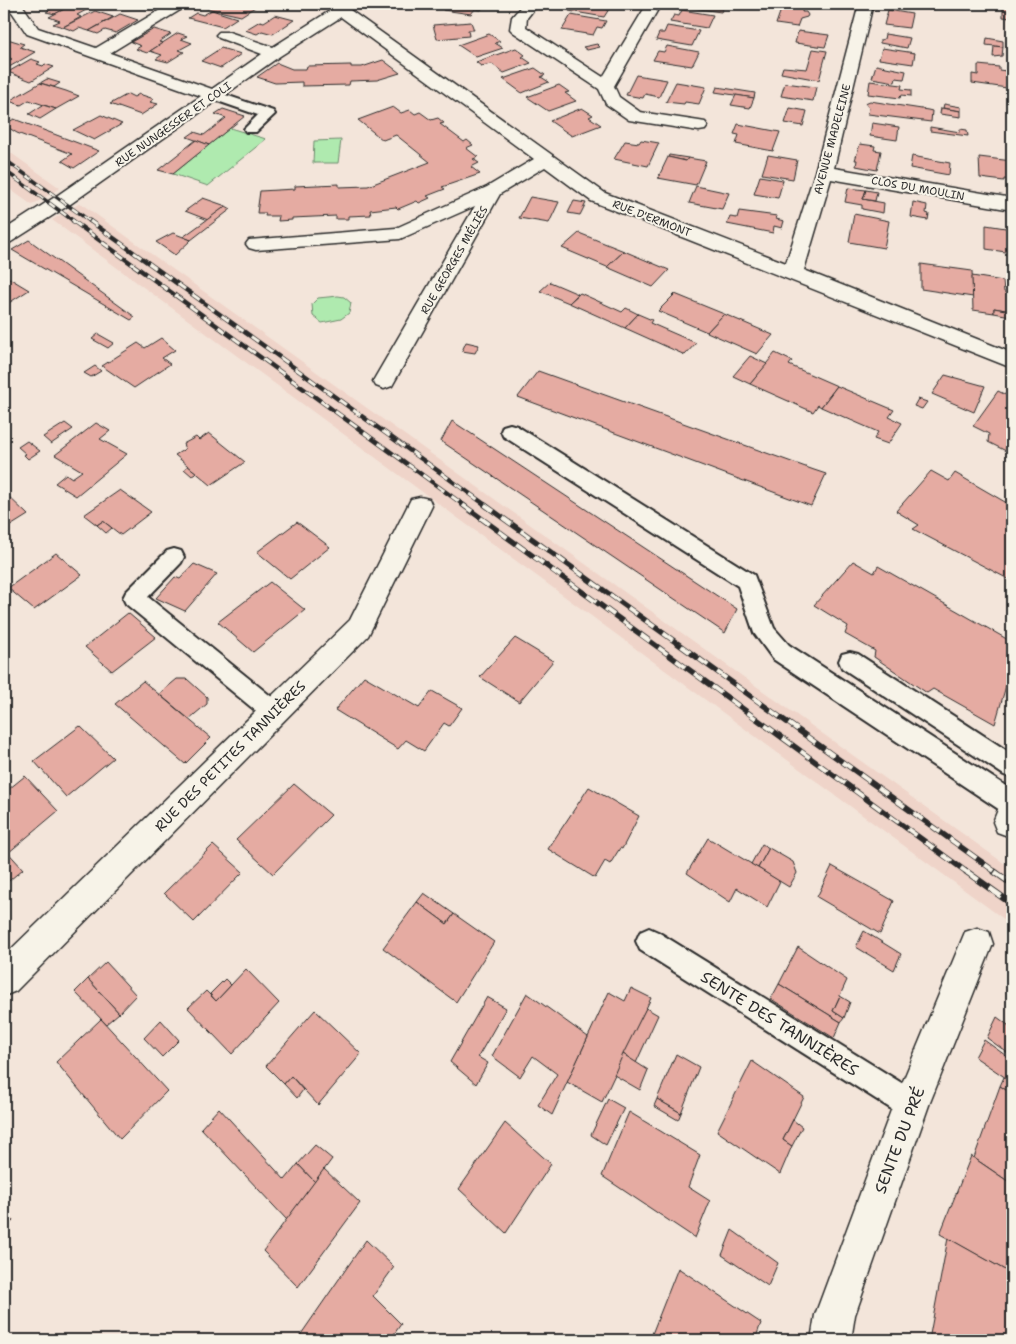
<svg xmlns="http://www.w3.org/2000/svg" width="1016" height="1344" viewBox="0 0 1016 1344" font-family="'Shantell Sans',sans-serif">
<rect width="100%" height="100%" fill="#f3e5da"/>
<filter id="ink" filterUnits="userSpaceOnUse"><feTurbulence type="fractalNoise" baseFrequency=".02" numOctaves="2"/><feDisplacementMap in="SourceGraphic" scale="10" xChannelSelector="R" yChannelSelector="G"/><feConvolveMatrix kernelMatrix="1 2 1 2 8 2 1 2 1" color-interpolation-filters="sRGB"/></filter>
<g filter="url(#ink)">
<g fill="#efd4c9">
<path d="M4 148 60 188 32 205 4 185Z"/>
<path d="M80 203 1012 869V925L52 220Z"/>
</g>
<g fill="#afeaaf" stroke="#6d8a6d">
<path d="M230 128 266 139 208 186 173 174Z"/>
<path d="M341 140 338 163H313L314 141Z"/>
<path d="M338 296 344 297 351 303 349 313 341 319 322 323 313 316 312 304 318 298Z"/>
</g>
<g fill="#e5aba2" stroke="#2b2b2b">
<path d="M73 4 55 14 46 12 53 8 42 5Z"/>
<path d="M213 4H244L255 7 241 16 206 8Z"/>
<path d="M447 4H485L481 10 475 9 471 14 443 10Z"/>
<path d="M573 4H606L603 8 609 9 604 17 569 11Z"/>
<path d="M686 4H725L721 12 685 7Z"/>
<path d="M783 4 803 7 802 12H806L808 15 807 17 800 19 797 27 776 24Z"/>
<path d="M1003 4 1012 5V28L1011 18 1003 17Z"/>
<path d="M72 5 88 9 77 15 81 17 63 27 53 24 60 21 49 17Z"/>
<path d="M212 10 224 14 237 18 223 27 188 18 196 13 203 15Z"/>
<path d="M682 10 713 15 707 28 670 22 674 15 679 16Z"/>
<path d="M888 10 912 14 909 28 884 25Z"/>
<path d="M95 11 113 17 89 31 79 28 74 31 63 27Z"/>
<path d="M120 14 138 20 116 33 105 30 98 34 89 31Z"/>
<path d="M275 15 294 20 273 34 262 31 257 34 245 30 260 21 264 22Z"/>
<path d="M571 15 606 21 602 28 597 27 593 35 562 30Z"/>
<path d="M471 22 474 30H468L469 36 437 39 433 25Z"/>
<path d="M667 26 699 31 692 46 656 40 659 33H664Z"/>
<path d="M154 29 171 34 159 42 163 43 147 53 136 49 141 46 131 42Z"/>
<path d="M798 31 829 35 825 47 795 43Z"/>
<path d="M178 33 187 36 181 39 192 43 179 50 184 52 168 62 156 59 162 55 150 51Z"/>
<path d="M489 34 500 41 495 43 503 48 476 57 458 45Z"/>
<path d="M885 34 910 38 907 48 880 43V40L884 39Z"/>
<path d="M4 38 24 44 20 47 35 52 4 70V63L12 59 4 55Z"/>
<path d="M987 38 1003 41V47L986 45Z"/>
<path d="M597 44 600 47 587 50 583 47Z"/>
<path d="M667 46 699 52 692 66 653 60 658 51 664 52Z"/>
<path d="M994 46 1003 47 1002 56 993 57Z"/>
<path d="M221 48 241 54 221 68 201 61Z"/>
<path d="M516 48 525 55 522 57 531 63 504 73 492 64 481 66 476 62Z"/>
<path d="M882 48 915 53 913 64 879 59Z"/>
<path d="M813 49 827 51 819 80 781 73 783 67 807 69Z"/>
<path d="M31 59 40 62 37 64 43 66 45 64 54 67 31 81 8 72Z"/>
<path d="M383 60 400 73 377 80 350 81 349 85 302 86V82L275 83 257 77 277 63 292 69H306L307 66 351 65V67H362Z"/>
<path d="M876 65 906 71 904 79 896 78 895 82 872 78Z"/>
<path d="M978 65 999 67V70L1006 71 1007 88 972 83V74L978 75Z"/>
<path d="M535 68 545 75 541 77 549 82 522 93 503 79Z"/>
<path d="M636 75 667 80 659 97 645 94 643 98 626 95Z"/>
<path d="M47 79 60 83 54 87 40 83Z"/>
<path d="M870 81 902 85 901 89 911 90V96L901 95 900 98 868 94Z"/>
<path d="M676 82 706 87 699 104 685 102 684 104 666 102Z"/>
<path d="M40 83 66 91 79 96 56 109 29 100 21 105 9 101Z"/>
<path d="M785 83 816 87 813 101 781 96Z"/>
<path d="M559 85 569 92 565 93 576 101 548 111 527 97Z"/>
<path d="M717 87 755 93 754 98 715 92Z"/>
<path d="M128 94 134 97 139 94 154 99 150 102 158 104 141 115 110 104Z"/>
<path d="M736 95 754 98 750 108 731 105Z"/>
<path d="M870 101 928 110 932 111 931 122 868 114 869 108 865 103Z"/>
<path d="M944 104 961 107V111L943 108Z"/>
<path d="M43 105 56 109 40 119 29 114Z"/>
<path d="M393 107 401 113 410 110 415 114 420 112 431 120 438 118 444 123 440 124 464 142 467 140 473 145 466 148 478 157 473 159 479 163 471 167 480 174 442 187 445 189 427 196 430 198 419 203 417 201 398 209 396 207 370 210 371 215 348 216V219H336V216L292 218V220L278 221 279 216H265L266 213H257L260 191 295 189V186L339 184V187L368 186 430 162 396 135 383 140 358 120Z"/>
<path d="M582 108 593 115 589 117 601 125 572 136 550 121Z"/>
<path d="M790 108 807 111 803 126 785 123Z"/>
<path d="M941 108 961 111V117L940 114Z"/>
<path d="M223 109 245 116 209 145 187 137 194 132 204 135 226 118 215 114Z"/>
<path d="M101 115 122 124 94 140 73 130Z"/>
<path d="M14 119 99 151 74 168 62 161 72 154 17 133 4 125Z"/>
<path d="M872 123 899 127 897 140 870 136Z"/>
<path d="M738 124 780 132 773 151 736 144 739 135 734 134Z"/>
<path d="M930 127 960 132V129L967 130 968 136 930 131Z"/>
<path d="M196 140 209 145 173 174 158 170Z"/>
<path d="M641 140 659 143 648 166 614 159 625 141 639 143Z"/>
<path d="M860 144 875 146 874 150 881 151 877 170 856 166 857 160H855Z"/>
<path d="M669 155 688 158 686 161 668 157Z"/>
<path d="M768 155 797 160 793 179 762 174Z"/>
<path d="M912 156 950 163 949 175 910 168Z"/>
<path d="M668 157 686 161 688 158 706 161 696 185 658 178Z"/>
<path d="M979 157 1012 161V180L1004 179V181L980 178Z"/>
<path d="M760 176 783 180 778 198 754 194Z"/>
<path d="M696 186 729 193 722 209 689 203Z"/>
<path d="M848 188 866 190 863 199 884 203 883 213 862 209V205L845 202Z"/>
<path d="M866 190 877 192 875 201 863 199Z"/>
<path d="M530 197 559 202 549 223 519 218Z"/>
<path d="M203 198 226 206 208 220 185 211Z"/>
<path d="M574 201 586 203 580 215 568 213Z"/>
<path d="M913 202 927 205 926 213 929 214 928 220 911 217Z"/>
<path d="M226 206 231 209 191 240 183 237Z"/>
<path d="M739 211 777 216 776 219 784 221 782 228 774 226 773 233 727 224 730 217 737 218Z"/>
<path d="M854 214 889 221 884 248 849 242Z"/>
<path d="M986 225 1012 229V253L986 249Z"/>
<path d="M173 233 191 240 175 255 156 242Z"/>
<path d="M579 233 624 251 607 267 562 248Z"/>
<path d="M29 240 135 317 131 320 12 250Z"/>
<path d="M624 251 669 270 653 287 607 267Z"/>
<path d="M921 264 972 271 973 297 921 289Z"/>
<path d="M4 275 29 290 4 306Z"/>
<path d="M972 276 1003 281 1004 292 1010 293 1011 311 994 308V313L973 310Z"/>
<path d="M550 282 578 294 569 303 540 291Z"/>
<path d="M580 293 622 312 626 308 638 314 625 328 569 303Z"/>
<path d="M675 294 724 314 707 332 658 311Z"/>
<path d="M994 308 1011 311V316L994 313Z"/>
<path d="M638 314 652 320 650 323 696 343 685 355 625 328Z"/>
<path d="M724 314 773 335 757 354 707 332Z"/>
<path d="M98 334 114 343 108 348 92 339Z"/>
<path d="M161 338 175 350 162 358 170 364 134 388 102 366 138 343 145 348Z"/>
<path d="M466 342 479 345 475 353 462 351Z"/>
<path d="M775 353 792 361 789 365 837 386 821 407 818 405 813 412 750 384Z"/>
<path d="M750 356 767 364 750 384 733 376Z"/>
<path d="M95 366 101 371 91 377 84 373Z"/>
<path d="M538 371 814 470 826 474 811 506 518 397Z"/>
<path d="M945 375 985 386 974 412 932 394Z"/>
<path d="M837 386 894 410 889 417 902 423 888 444 874 439 878 432 821 407Z"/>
<path d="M1012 387V454L988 442 989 434 973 426 998 391 1008 396Z"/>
<path d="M918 399 927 402 922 409 914 406Z"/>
<path d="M452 421 737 609 725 633 441 441Z"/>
<path d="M65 423 73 429 51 444 43 437Z"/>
<path d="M96 423 110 431 100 439 127 454 76 496 55 483 66 474 72 478 82 471 55 455Z"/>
<path d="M209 433 245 462 211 485 175 455 185 449 183 444 196 437 199 440Z"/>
<path d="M27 441 40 451 28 459 24 455 26 454 18 447Z"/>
<path d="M188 466 197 473 192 476 184 469Z"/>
<path d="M931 471 949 481 955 473 1012 506V581L913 529 919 525 896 511Z"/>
<path d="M120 490 151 512 121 535 103 521 97 525 84 515Z"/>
<path d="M4 492 28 515 4 530Z"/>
<path d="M103 521 112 528 106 533 97 525Z"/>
<path d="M297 522 330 547 290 579 257 552Z"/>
<path d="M56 553 82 575 34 610 8 588Z"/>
<path d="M853 561 874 573 878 566 1012 642V665L995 724 933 689 927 693 874 657 875 651 845 634 848 626 814 605Z"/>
<path d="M194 564 217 574 185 611 156 598 175 577 180 579Z"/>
<path d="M270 582 305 610 253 652 218 622Z"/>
<path d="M128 613 156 637 112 671 85 647Z"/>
<path d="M515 638 553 661 519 702 480 677Z"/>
<path d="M364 676 419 708 432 691 462 708 449 726 444 723 424 751 406 740 398 749 335 710Z"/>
<path d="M177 679H187L207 697V704L189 719 159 694Z"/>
<path d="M143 681 211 738 185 764 115 704Z"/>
<path d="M80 726 113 758 66 797 34 761Z"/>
<path d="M25 776 58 811 8 853 4 848V793Z"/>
<path d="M294 784 331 815 273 874 236 840Z"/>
<path d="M589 787 639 816 622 849 620 848 610 864 605 861 595 878 548 849Z"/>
<path d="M708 838 780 881 767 907 737 888 730 902 687 873Z"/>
<path d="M762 844 769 848 758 868 751 864Z"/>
<path d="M213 845 243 872 194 922 164 893Z"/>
<path d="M4 848 23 869 4 885Z"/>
<path d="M769 848 793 862 797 873 789 887 758 868Z"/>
<path d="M832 866 894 901 880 934 817 897Z"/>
<path d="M424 893 454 914 447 924 417 902Z"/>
<path d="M417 902 447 924 454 914 494 942 456 1002 383 948Z"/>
<path d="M864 931 901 954 894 970 856 947Z"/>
<path d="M798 947 847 980 833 1011 844 1018 841 1022 779 984Z"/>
<path d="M106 962 136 995 119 1013 88 979Z"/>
<path d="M246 969 279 1003 232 1054 188 1008 206 991 216 1001Z"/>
<path d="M88 979 119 1013 106 1024 75 992Z"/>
<path d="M225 979 231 985 216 1001 210 994Z"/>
<path d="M779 984 841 1022 834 1038 771 999Z"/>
<path d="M631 988 651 998 602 1102 567 1082 609 992 625 1001Z"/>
<path d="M527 993 588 1037 552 1115 538 1105 557 1074 533 1056 520 1077 492 1056Z"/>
<path d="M840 996 850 1002 844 1018 833 1011Z"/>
<path d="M487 997 506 1008 478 1057 488 1063 476 1084 450 1062Z"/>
<path d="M646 1008 658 1015 636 1063 623 1054Z"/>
<path d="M315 1010 361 1054 318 1105 291 1076 284 1084 266 1066Z"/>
<path d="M997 1017 1012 1028V1056L987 1038Z"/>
<path d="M101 1019 167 1091 120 1139 56 1062Z"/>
<path d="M161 1020 179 1040 162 1057 144 1038Z"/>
<path d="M984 1040 1012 1060V1082L975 1057Z"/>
<path d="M623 1054 648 1070 640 1090 614 1075Z"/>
<path d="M676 1054 699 1067 681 1113 657 1099Z"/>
<path d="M752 1061 804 1097 783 1140 792 1146 780 1174 717 1131Z"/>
<path d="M291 1076 303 1090 297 1098 284 1084Z"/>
<path d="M1004 1077 1012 1082V1094L1000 1086Z"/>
<path d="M1000 1086 1012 1094V1184L974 1158Z"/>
<path d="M608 1099 624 1108 606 1145 591 1135Z"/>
<path d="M657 1099 681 1113 678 1120 654 1106Z"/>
<path d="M219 1108 285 1180 298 1164 315 1182 287 1220 201 1128Z"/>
<path d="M629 1112 700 1155 688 1187 710 1201 695 1238 602 1176Z"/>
<path d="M793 1120 802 1127 792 1146 783 1140Z"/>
<path d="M505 1123 551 1164 506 1233 459 1189Z"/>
<path d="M315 1145 332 1159 315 1182 298 1164Z"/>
<path d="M971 1156 1012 1184V1274L940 1234Z"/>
<path d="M324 1169 360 1203 298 1287 263 1251Z"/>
<path d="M4 1208 13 1221 4 1230Z"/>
<path d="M732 1230 778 1263 768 1286 722 1255Z"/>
<path d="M948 1238 1012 1274V1340H929Z"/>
<path d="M366 1240 394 1267 373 1296 401 1324 390 1340H297Z"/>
<path d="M678 1268 761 1323 755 1340H661L652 1334Z"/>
</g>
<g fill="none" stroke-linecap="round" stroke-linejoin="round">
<g stroke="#2b2b2b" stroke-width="4">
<g id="lane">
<path d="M214 91 273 111 275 114 256 132H246L244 129 258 115 209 98 207 95Z"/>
<path d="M510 424 517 426 754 575 774 628 789 645 1012 790V815L1003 812 773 659 754 633 738 586 503 436 501 431 503 426Z"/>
<path d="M174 549 181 551 184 557 181 563 148 597 283 706 287 713 283 720 275 723 267 720 126 604 123 598 126 592 167 551Z"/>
<path d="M850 652 858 654 1012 754V778L1004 775 842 668 839 661 842 654Z"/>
<path d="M649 928 658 932 921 1095 926 1105 921 1115 911 1120 901 1115 640 950 636 941 640 932Z"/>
</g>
</g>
<g stroke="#2b2b2b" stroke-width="3">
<g id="street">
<path d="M4 4 23 6 38 28 96 48 170 4H187L185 7 110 53 212 89 262 54 219 38 216 35 219 32H229L273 47 331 10 325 4H356L350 10 605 193 786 263 815 172 859 4H873L834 168 1012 198V210L831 179 804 270 1012 353V368L591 201 545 167 500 194 392 386 384 389 376 386 373 381 475 206 400 239 256 250 249 248 246 244 249 240 396 228 487 187 534 159 341 17 280 56 69 205 11 242 4 244V230L55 197 201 96 27 34 12 12 4 9Z"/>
<path d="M523 4H538L527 18 526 27 603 77 647 4H661L614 86 619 97 640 112 699 121 705 122 708 126 705 130 699 131 629 120 606 104 599 89 513 32 510 29 512 17Z"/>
<path d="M420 497 429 499 432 506 368 636 16 991 4 996V956L350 620 411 499Z"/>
<path d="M1012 798V835L1008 836 997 832 993 822 1001 802Z"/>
<path d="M977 928 989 932 993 944 929 1105 855 1315 851 1340H811L815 1315 893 1105 965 932Z"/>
</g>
</g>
<use href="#lane" fill="#f7f3e8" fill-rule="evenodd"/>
<use href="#street" fill="#f7f3e8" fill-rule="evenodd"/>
<g stroke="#2b2b2b" stroke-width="4">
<g id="rail-far3">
<path d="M4 159 91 222"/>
<path d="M4 170 75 222"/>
</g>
</g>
<g stroke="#2b2b2b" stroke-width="4.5">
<g id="rail-far2">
<path d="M73 221 465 506"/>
<path d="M90 221 487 506"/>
</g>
</g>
<g stroke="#2b2b2b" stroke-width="5.5">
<g id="rail-far1">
<path d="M463 505 968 873"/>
<path d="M485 505 997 873"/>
</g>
</g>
<g stroke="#2b2b2b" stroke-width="7">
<g id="rail">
<path d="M967 872 1012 904"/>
<path d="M995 872 1012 884"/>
</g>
</g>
<use href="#rail-far3" stroke="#f7f3e8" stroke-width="2.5" stroke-dasharray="7" stroke-linecap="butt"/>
<use href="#rail-far2" stroke="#f7f3e8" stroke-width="3" stroke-dasharray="9" stroke-linecap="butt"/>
<use href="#rail-far1" stroke="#f7f3e8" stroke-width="4" stroke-dasharray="11" stroke-linecap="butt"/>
<use href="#rail" stroke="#f7f3e8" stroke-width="5" stroke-dasharray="14" stroke-linecap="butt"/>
</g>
</g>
<g text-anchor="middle" stroke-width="4" stroke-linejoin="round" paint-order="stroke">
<g font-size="11" fill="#2b2b2b" stroke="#f7f3e8">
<text transform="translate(173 124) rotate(-35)" y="4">RUE NUNGESSER ET COLI</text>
<text transform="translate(832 139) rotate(-75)" y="4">AVENUE MADELEINE</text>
<text transform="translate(918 188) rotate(10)" y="4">CLOS DU MOULIN</text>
<text transform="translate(652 218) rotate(21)" y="4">RUE D'ERMONT</text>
<text transform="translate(454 260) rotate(-60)" y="4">RUE GEORGES MÉLIÈS</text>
</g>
<g font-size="14" fill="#2b2b2b" stroke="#f7f3e8">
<text transform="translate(230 756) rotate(-45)" y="5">RUE DES PETITES TANNIÈRES</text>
</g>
<g font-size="16" fill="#2b2b2b" stroke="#f7f3e8">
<text transform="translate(780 1023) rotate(32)" y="6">SENTE DES TANNIÈRES</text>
<text transform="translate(899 1140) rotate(-69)" y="6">SENTE DU PRÉ</text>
</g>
</g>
<rect width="1016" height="1344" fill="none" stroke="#f7f3e8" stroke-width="20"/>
<rect x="10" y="10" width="996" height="1324" fill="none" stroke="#2b2b2b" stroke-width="2" filter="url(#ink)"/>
</svg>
